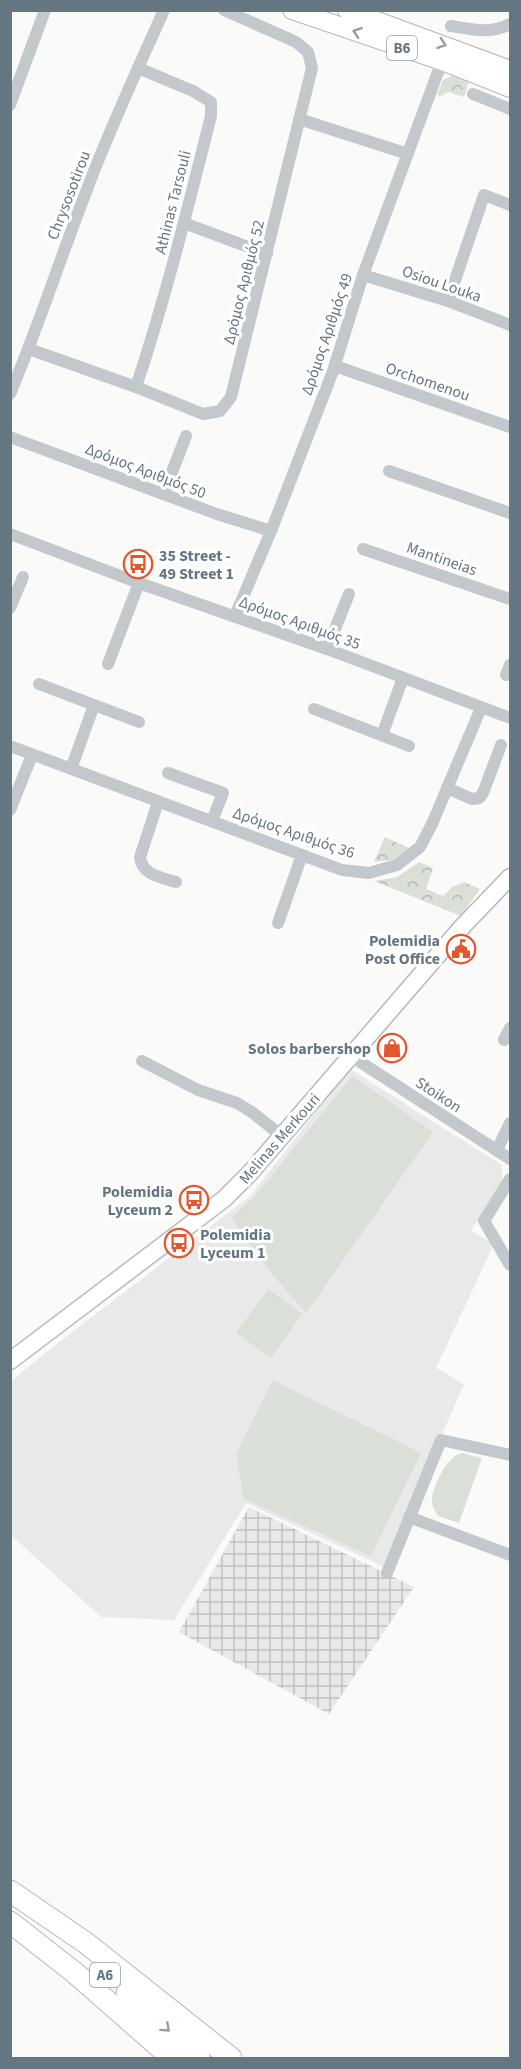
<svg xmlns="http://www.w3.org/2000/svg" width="521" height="2069" viewBox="0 0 521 2069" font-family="'Source Sans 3',sans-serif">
<defs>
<pattern id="industrial-grid" width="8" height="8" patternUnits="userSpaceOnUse" patternTransform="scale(1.5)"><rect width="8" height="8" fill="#e8e9e9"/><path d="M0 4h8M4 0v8" fill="none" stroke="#c0c1c2"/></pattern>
<pattern id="forest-crowns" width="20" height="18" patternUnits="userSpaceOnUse" patternTransform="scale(1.5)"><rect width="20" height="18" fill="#dadfd7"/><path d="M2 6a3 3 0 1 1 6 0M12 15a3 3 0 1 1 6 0" fill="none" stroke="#b4b9b4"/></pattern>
</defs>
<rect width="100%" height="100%" fill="#fafaf8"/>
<path fill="#e8e9e9" d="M350 1069 502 1165V1182L471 1231 494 1244 436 1368 464 1384 384 1567 246 1503 174 1620 101 1617 11 1535V1381L54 1346 250 1196Z"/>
<path fill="url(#industrial-grid)" d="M249 1507 414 1587 329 1714 179 1632Z"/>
<g fill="url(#forest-crowns)">
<path d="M454 75 469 81 464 97 448 92 442 96 437 95 443 80Z"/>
<path d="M385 837 411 849 392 860 374 862Z"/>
<path d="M419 862 433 868 426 889 443 896 452 887 464 882 480 889 461 916 374 881 397 877Z"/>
</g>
<g fill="#dadfd7">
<path d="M352 1076 433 1132 306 1313 272 1274 231 1218 255 1196Z"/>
<path d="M268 1289 302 1314 271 1358 236 1333Z"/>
<path d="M273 1380 421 1453 371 1556 244 1499 236 1454Z"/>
<path d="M462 1453 482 1458 459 1523 438 1516C435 1511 432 1507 432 1502 431 1488 448 1455 462 1453Z"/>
</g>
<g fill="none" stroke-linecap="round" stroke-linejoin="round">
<g stroke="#b3babf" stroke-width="19">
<path id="secondary" d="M10 1361 224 1199 250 1173 462 927 510 877"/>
</g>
<g stroke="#b5babe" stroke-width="20">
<g id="primary">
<path d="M292 10 442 61 510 88"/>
<path d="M347 10 510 70"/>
</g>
</g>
<g stroke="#b4b9bd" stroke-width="23">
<g id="highway">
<path d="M10 1891 86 1943 231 2058"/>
<path d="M10 1922 75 1973 172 2058"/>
<path d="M127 1993 199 2058"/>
</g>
</g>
<g stroke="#c3c8cc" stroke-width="12">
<path d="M451 26C473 30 490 34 510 24"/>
<path d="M473 94 510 109"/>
<path d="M10 105 45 10"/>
<path d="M299 119 408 154"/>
<path d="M184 223 267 254"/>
<path d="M363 275 448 301 510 325"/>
<path d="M448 301 484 195 510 205"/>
<path d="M29 349 136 387 203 414 220 411 231 397 312 68 308 52 296 42 224 10"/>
<path d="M335 366 510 427"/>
<path d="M136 387C166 297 188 207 211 116V102L193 91 138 68"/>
<path d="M10 394C38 328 60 259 86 192 109 130 137 71 164 10"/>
<path d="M10 437 217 514 271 531"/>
<path d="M389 471 510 513"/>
<path d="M164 493 186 436"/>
<path d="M10 534 139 583 327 649 510 718"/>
<path d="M363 549 510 599"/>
<path d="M10 608 23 577"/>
<path d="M235 616 271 531 333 371 363 275 442 61"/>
<path d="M327 649 349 594"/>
<path d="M108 664 139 583"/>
<path d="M506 675 510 665"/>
<path d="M39 684 139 722"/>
<path d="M314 709 409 746"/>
<path d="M382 735 403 678"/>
<path d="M10 746 342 870 369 873 397 865 420 847 432 824 481 708"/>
<path d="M71 769 94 705"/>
<path d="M168 773 223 793 212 821"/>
<path d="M447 788 472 799 479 798 483 793 501 745"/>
<path d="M158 802 140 857C142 875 160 877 176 882"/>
<path d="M10 810 32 755"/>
<path d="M278 923 302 855"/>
<path d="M504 1040 510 1028"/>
<path d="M351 1056 510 1159"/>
<path d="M142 1061 198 1090 237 1103 253 1113 282 1136"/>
<path d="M497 1150 510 1123"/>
<path d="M510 1179 484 1221 510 1265"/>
<path d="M409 1517 510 1555"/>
<path d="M387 1573 441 1440 510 1455"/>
</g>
<use href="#secondary" stroke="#fff" stroke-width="16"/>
<use href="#primary" stroke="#fff" stroke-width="18"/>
<use href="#highway" stroke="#fff" stroke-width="21"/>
</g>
<defs><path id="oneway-chevron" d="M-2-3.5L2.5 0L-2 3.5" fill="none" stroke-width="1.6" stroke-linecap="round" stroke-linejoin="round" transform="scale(1.5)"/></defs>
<g stroke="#939fa8">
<use href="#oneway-chevron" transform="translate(357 32) rotate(-161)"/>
<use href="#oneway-chevron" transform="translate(442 44) rotate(19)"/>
<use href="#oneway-chevron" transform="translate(166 2028) rotate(42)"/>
</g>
<defs>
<g id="bus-ring" transform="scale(1.5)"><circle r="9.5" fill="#fff" stroke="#e4572e" stroke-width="1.5"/><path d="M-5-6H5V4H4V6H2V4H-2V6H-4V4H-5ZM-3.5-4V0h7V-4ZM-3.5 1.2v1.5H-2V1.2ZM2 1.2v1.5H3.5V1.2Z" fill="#e4572e"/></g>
<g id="civic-ring" transform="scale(1.5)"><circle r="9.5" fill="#fff" stroke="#e4572e" stroke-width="1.5"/><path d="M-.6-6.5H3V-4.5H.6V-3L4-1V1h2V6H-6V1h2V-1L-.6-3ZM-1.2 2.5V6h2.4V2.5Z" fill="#e4572e"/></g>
<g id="shop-ring" transform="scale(1.5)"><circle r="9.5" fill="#fff" stroke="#e4572e" stroke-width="1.5"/><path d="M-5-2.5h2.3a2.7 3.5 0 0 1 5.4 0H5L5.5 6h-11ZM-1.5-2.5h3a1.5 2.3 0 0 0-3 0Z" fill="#e4572e"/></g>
</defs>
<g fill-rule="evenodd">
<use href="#bus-ring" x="138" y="564"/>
<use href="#civic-ring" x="461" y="949"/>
<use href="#shop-ring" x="392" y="1048"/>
<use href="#bus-ring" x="194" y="1200"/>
<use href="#bus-ring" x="179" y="1243"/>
</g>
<g text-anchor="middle" stroke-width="6" stroke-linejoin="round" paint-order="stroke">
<g fill="#fff" stroke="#939fa8" stroke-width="1.5">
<rect x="387" y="36" width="30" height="24" rx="4.5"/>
<rect x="90" y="1963" width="30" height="24" rx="4.5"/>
</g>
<g font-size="15" font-weight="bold" fill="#657683">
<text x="402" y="53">B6</text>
<text x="105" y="1980">A6</text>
</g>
<g font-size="16" fill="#657683" stroke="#fff">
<text transform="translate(68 195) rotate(-69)" y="6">Chrysosotirou</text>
<text transform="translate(172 202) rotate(-76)" y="6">Athinas Tarsouli</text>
<text transform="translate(243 282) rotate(-76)" y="6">Δρόμος Αριθμός 52</text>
<text transform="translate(442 283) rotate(19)" y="6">Osiou Louka</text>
<text transform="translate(326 334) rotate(-71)" y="6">Δρόμος Αριθμός 49</text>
<text transform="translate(428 381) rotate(19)" y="6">Orchomenou</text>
<text transform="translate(146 470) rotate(21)" y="6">Δρόμος Αριθμός 50</text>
<text transform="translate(442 558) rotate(19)" y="6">Mantineias</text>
<text transform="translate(300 622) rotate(20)" y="6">Δρόμος Αριθμός 35</text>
<text transform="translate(294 832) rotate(19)" y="6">Δρόμος Αριθμός 36</text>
<text transform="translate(439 1094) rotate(33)" y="6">Stoikon</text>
<text transform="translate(279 1138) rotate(-49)" y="6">Melinas Merkouri</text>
</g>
<g font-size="16" font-weight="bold" fill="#657683" stroke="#fff" text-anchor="end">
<text x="159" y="561" text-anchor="start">35 Street -<tspan x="159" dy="18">49 Street 1</tspan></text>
<text x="440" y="946">Polemidia<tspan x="440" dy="18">Post Office</tspan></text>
<text x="371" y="1054">Solos barbershop</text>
<text x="173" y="1197">Polemidia<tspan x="173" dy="18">Lyceum 2</tspan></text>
<text x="200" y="1240" text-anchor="start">Polemidia<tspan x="200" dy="18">Lyceum 1</tspan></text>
</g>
</g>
<rect width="521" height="2069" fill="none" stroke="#657683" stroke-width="24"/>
</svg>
